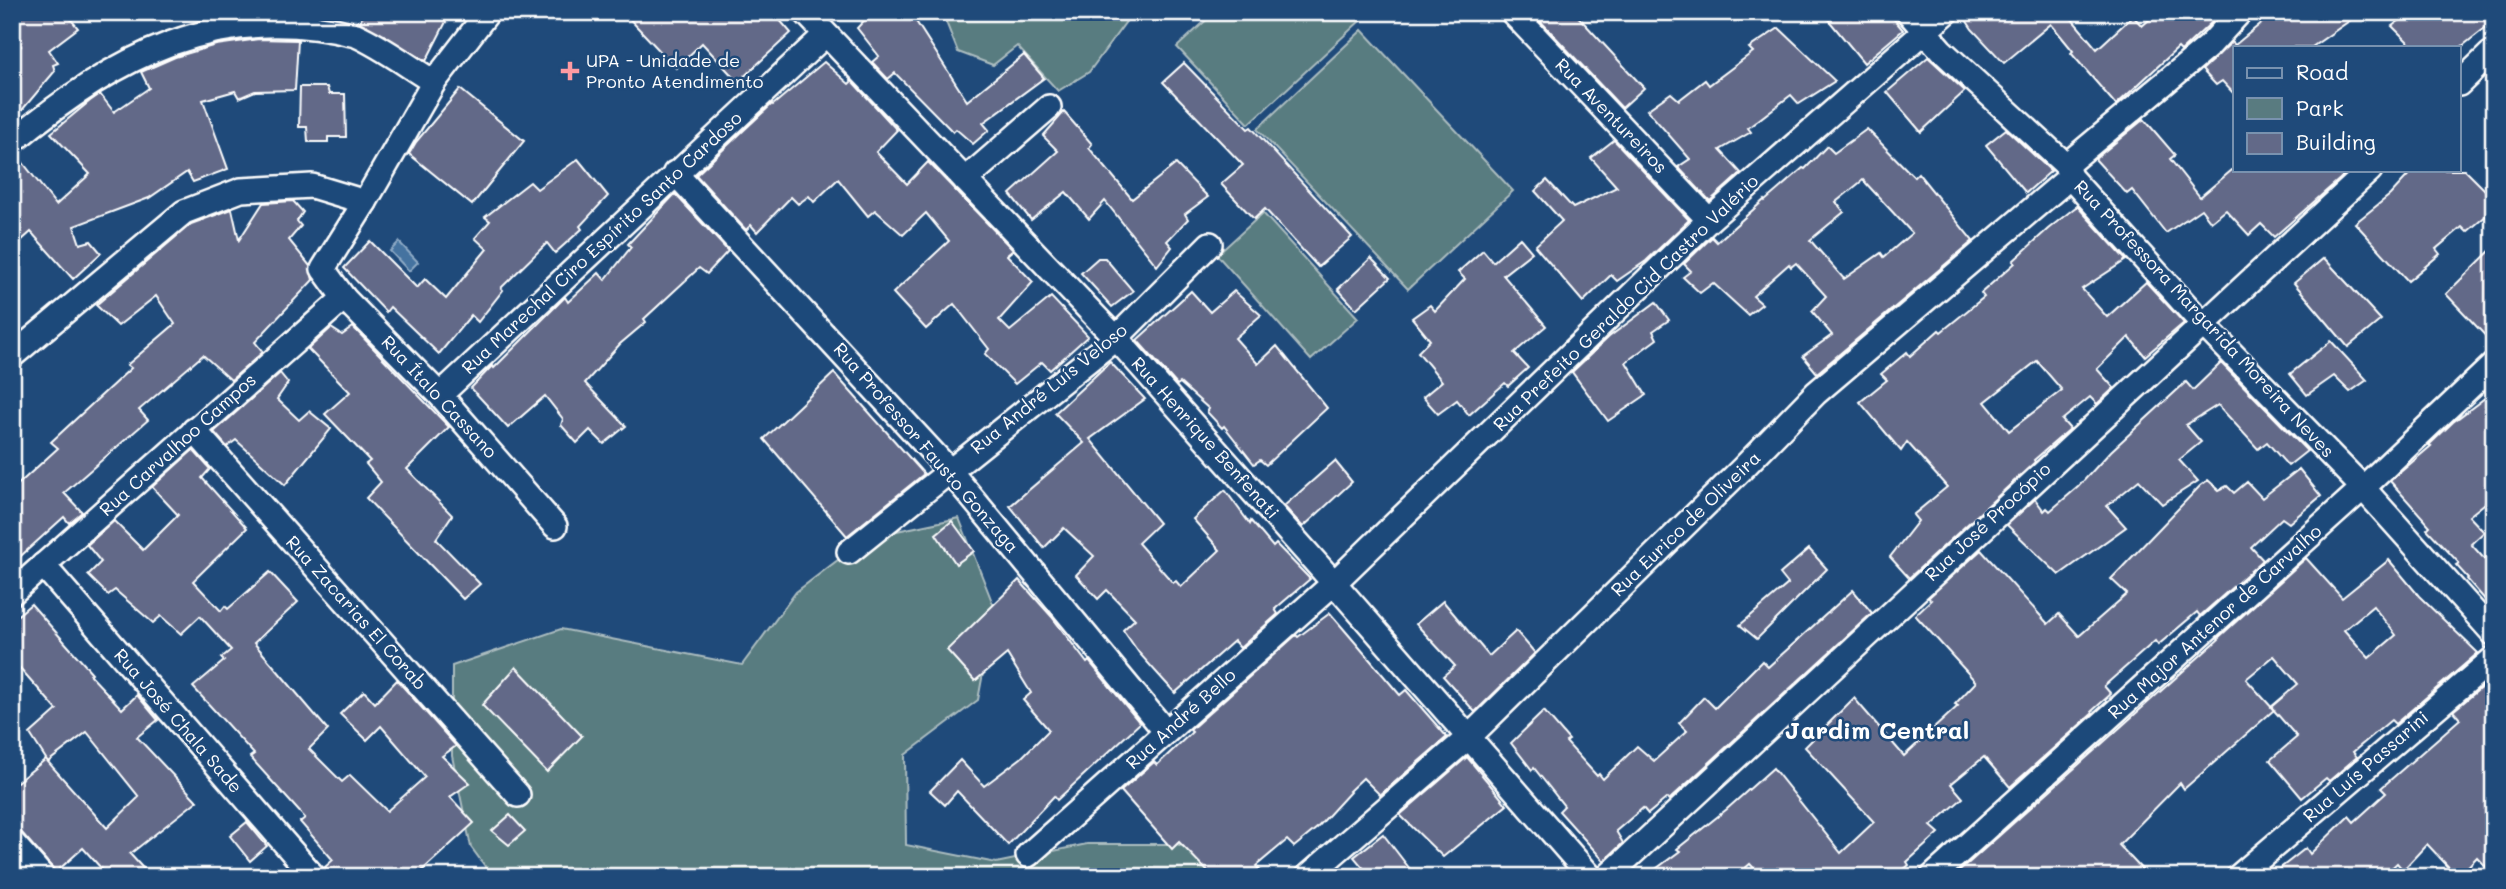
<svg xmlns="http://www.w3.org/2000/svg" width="2506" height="889" viewBox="0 0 2506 889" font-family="Mali,sans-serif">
<rect width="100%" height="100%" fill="#1f4a7a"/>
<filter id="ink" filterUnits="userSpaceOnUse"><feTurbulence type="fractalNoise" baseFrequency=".0143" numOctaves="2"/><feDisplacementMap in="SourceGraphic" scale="14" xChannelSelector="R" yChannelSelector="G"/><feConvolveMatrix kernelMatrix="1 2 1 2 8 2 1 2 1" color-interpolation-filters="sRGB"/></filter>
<g filter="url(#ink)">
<g fill="#597b80" stroke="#acbdc0" stroke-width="2">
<path d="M942 12H1133L1089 72 1058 91 1017 46 993 65 958 52Z"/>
<path d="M1215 12H1354L1361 20 1249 124 1177 47Z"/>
<path d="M1362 30 1513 191 1408 289 1257 129Z"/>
<path d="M1263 213 1358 318 1311 360 1217 255Z"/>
<path d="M959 518 995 609 978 700 905 755 906 845 996 863 1087 844H1177L1261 877H493L471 847 452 756V666L561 629 742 665 796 592 868 537Z"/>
</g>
<path fill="#4473a0" stroke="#8fabc6" stroke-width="2" d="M399 242 418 262 409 271 390 251Z"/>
<g fill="#626988" stroke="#fff" stroke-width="2" fill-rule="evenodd">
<path d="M12 12H65L78 28 49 50 58 63 53 65 55 71 12 122V54L21 46 12 34Z"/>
<path d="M364 12H451L426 61 360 22Z"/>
<path d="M623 12H773L791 33 738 82 702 43 676 68Z"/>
<path d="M872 12H910L967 101 1024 55 1044 78 983 123 989 130 973 144 956 129 953 132 895 73 888 79 872 62 879 56 857 28Z"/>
<path d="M1532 12H1574L1644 88 1622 108Z"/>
<path d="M1822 12H1888L1903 30 1864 63Z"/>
<path d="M1961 12H2066L2097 49 2133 16 2142 26 2158 12H2205L2213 21 2181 51 2178 48 2116 105 2071 53 2073 51 2051 24 2004 63 1972 29Z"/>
<path d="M2275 12H2362L2312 47H2235V95L2222 81 2216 85 2202 70 2232 42 2235 45Z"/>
<path d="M2411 12H2494V21L2461 47H2413L2392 26Z"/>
<path d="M1779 28 1835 81 1799 104 1791 95 1748 128 1751 132 1720 150 1741 173 1710 201 1678 167 1690 159 1647 110 1671 93 1679 100 1705 80 1709 85 1753 52 1749 48Z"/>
<path d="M259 39 298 40 295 90 255 91 239 98 235 91 203 100 228 169 193 182 187 172 149 198 74 226 80 244 91 241 101 253 73 279 31 232 12 249V156L17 155 56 205 90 174 51 133 90 101 100 94 114 112 149 88 141 72 175 57 216 45Z"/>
<path d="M1928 57 1965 91 1921 132 1887 92Z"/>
<path d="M824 62 849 84 852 81 897 130 876 152 907 184 928 162 1013 250 1007 255 1033 282 999 320 1010 331 1051 297 1088 336 1050 370 1042 362 1015 384 985 354 989 349 954 304 926 329 893 293 949 241 926 213 903 235 875 210 868 216 838 179 814 202 809 196 798 204 791 197 757 232 751 225 746 230 696 175 772 104 773 105Z"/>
<path d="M1184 63 1248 129 1251 127 1352 237 1318 267 1265 209 1254 219 1221 184 1243 165 1163 82Z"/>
<path d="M300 87H327L329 94H345L346 137H328V142H308L307 127H299Z"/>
<path d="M460 89 524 141 472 205 409 154 416 142Z"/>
<path d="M1064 112 1092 144 1089 148 1132 199 1176 164 1208 197 1185 214 1188 219 1167 241 1172 247 1157 266 1105 201 1089 219 1066 192 1031 220 1010 194 1058 151 1043 136Z"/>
<path d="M2144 119 2175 155 2170 159 2200 197 2232 170H2350L2274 237 2261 224 2249 235 2226 210 2211 222 2201 209 2166 233 2132 190 2127 194 2095 159Z"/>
<path d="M1867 129 1914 177 1918 173 1973 241 1817 373 1803 356 1832 335 1812 311 1826 296 1796 263 1791 267 1789 264 1753 296 1762 304 1748 315 1713 283 1700 293 1683 277 1691 271 1684 264 1712 237 1717 242 1764 200 1765 201 1803 168 1805 169 1827 146 1834 153ZM1863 180 1912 233 1884 257 1881 253 1844 279 1810 240 1844 212 1836 202Z"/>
<path d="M2006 129 2051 171 2026 193 1986 145Z"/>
<path d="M1614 140 1689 220 1646 261 1617 281 1611 275 1583 302 1535 246 1562 221 1535 191 1547 180 1573 208 1617 187 1591 158Z"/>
<path d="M578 159 608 196 580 226 582 229 555 253 547 243 501 288 503 290 478 322 471 315 439 354 390 307 386 312 344 268 370 241 417 288 425 279 446 299 487 249 475 238 490 221 485 217 530 182 537 189Z"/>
<path d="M2413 170H2465L2494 199V209L2467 232 2462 227 2436 249 2440 254 2408 281 2355 223 2390 195Z"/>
<path d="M675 194 728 251 707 274 699 268 644 319 646 322 620 344 585 383 626 426 604 444 590 430 577 443 561 425 563 419 545 396 508 428 471 388 492 366 494 368 565 297 568 302 599 273 605 280 631 247 628 244Z"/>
<path d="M293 201 303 212 297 221 301 226 289 240 310 266 313 280 255 342 263 352 231 380 203 355 139 410 148 420 64 493 82 512 69 523 64 517 12 564V490L58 448 51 442 131 368 127 365 175 324 156 296 118 326 96 305 191 224 232 209 239 240 263 203Z"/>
<path d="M2077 206 2126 260 2082 289 2107 317 2146 282 2184 323 2145 356 2129 337 2097 369 2114 388 2097 404 2090 397 2062 420 2070 429 2034 460 2035 462 1909 578 1890 557 1918 521 1913 515 1947 487 1907 442 1901 451 1860 402 1887 380 1881 374 1907 352 1910 356 1939 330 1941 332 1984 297 1981 293 2015 263 2013 261 2048 229ZM2037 361 2062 390 2009 431 1985 402Z"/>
<path d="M1520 238 1532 252 1503 275 1546 326 1514 353 1528 368 1508 386 1505 383 1469 415 1457 400 1438 414 1423 397 1442 381 1418 352 1430 340 1412 318 1430 305 1435 311 1465 279 1458 272 1483 250 1493 262Z"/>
<path d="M2494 247V345L2446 294Z"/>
<path d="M1098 258H1105L1133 291 1112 307 1081 273Z"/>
<path d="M1371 258 1390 278 1356 309 1338 289Z"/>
<path d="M2324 258 2381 320 2348 347 2294 283Z"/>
<path d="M1191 291 1210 312 1234 291 1261 315 1235 338 1258 364 1277 346 1327 408 1266 465 1260 460 1254 464 1224 426 1222 428 1207 412 1209 409 1180 383 1177 385 1137 340Z"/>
<path d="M1656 302 1669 320 1653 331 1657 339 1626 362 1646 395 1608 421 1572 372 1609 337Z"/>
<path d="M353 327 449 427 407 469 452 515 436 539 480 584 463 599 366 498 381 482 366 464 370 461 325 414 350 392 308 349 331 328 342 335Z"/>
<path d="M2331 341 2367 380 2350 392 2334 376 2307 395 2290 374Z"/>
<path d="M1110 362 1145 399 1090 439 1159 523 1138 543 1173 583 1176 581 1181 587 1220 550 1193 519 1225 490 1250 524 1251 521 1273 547 1276 544 1310 579 1275 609 1278 614 1240 648 1234 641 1175 693 1139 653 1123 630 1135 619 1107 590 1098 599 1076 575 1094 556 1064 528 1044 548 1010 506 1084 443 1055 413Z"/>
<path d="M2221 363 2307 451 2288 466 2267 442 2258 449 2218 405 2186 425 2201 442 2179 460 2198 481 2162 504 2139 480 2107 506 2126 527 2059 575 2007 525 2035 499 2044 511 2047 508 2050 511 2078 487 2111 451 2186 382 2193 390Z"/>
<path d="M280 373 288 383 277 399 299 420 309 411 331 429 285 485 236 440 227 447 214 432Z"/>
<path d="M834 373 924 474 847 536 764 439Z"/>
<path d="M2494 391V496L2469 516 2484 532 2471 544 2494 570V610L2467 579 2468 578 2456 565 2459 563 2427 529 2430 526 2390 481 2431 446 2429 445 2453 422Z"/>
<path d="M193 450 210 469 202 478 247 528 193 581 221 611 225 606 228 609 270 572 298 602 254 643 328 730 309 749 342 782 350 775 387 811 425 777 381 726 367 740 340 714 364 691 375 703 397 680 456 746 442 756 470 783 450 797 474 823 415 877H334L325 867 333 860 300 822 305 818 250 757 254 754 193 687 224 661 221 658 231 650 200 616 181 634 161 616 153 623 115 590 108 595 88 575 101 562 87 545 114 521 143 550 178 515 152 487Z"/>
<path d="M1335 461 1352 482 1303 527 1284 506Z"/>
<path d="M2299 469 2321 496 2289 523 2282 518 2251 547 2263 560 2200 616 2197 612 2158 645 2155 641 2104 686 2111 694 2092 711 2093 713 2010 787 1984 757 1951 784 1963 798 1931 826 1939 833 1907 862 1909 865 1895 877H1762L1750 864 1735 877H1645L1680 851 1677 849 1727 809 1773 768 1841 853 1874 822 1805 747 1854 698 1904 756 1958 706 1955 704 1976 682 1915 615 1931 600 1928 598 1981 550 2048 624 2059 614 2079 636 2127 594 2111 579 2200 486 2208 480 2219 490 2227 486 2234 493 2247 482 2262 498Z"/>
<path d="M952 521 974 551 956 564 936 534Z"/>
<path d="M1809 549 1827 569 1757 639 1740 625 1788 584 1780 574Z"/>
<path d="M2306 558 2342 598 2389 560 2419 596 2478 653 2395 724 2391 720 2353 752 2357 757 2329 781 2326 778 2302 798 2270 760 2297 737 2271 707 2298 684 2274 656 2246 679 2274 710 2184 789 2180 783 2119 845 2149 877H1953L2219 639 2218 638ZM2373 606 2396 635 2369 658 2344 630Z"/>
<path d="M1019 580 1052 617 1087 663 1089 661 1140 723 1057 800 1054 796 1008 845 957 791 945 805 930 791 960 760 984 786 1021 758 1049 730 1023 700 1031 693 1007 654 975 681 947 650Z"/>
<path d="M1853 590 1872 613 1669 800 1667 798 1648 814 1643 808 1616 831 1623 843 1604 861 1559 811 1564 806 1534 768 1532 770 1511 743 1544 711 1569 740 1566 742 1597 776 1599 774 1603 779 1637 746 1654 761 1687 731 1679 723 1704 697 1715 708 1762 661 1768 667Z"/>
<path d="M1443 601 1489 656 1516 631 1535 653 1475 712 1443 676 1455 666 1416 624Z"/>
<path d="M31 604 92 673 90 675 122 709 137 695 158 720 137 737 197 801 130 854 151 877H109L83 848 56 872 22 833 12 828V786L46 759 48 762 30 734 57 710 12 659V620ZM87 732 139 797 107 828 48 762Z"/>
<path d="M1330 613 1400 695 1406 690 1447 737 1380 795 1363 778 1349 791 1350 792 1317 828 1294 847 1287 840 1256 866 1266 877H1213L1179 842 1172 849 1121 791 1154 762 1157 765 1192 732 1190 730 1296 635 1298 637Z"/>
<path d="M516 667 582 736 547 772 482 705Z"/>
<path d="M2494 677V875L2477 857 2458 877 2427 844 2403 870 2397 863 2382 877H2269L2306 848 2310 854 2349 816 2354 822 2386 793 2381 788 2460 719 2453 711Z"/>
<path d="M1467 757 1507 805 1443 857 1400 815Z"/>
<path d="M510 815 525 831 509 845 492 831Z"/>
<path d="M247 822 267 846 250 861 230 836Z"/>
<path d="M1383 834 1416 877H1371L1354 857Z"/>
</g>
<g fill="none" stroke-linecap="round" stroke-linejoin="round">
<g stroke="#fff" stroke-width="28">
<g id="minor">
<path d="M488 12 434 82 365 202 323 269 344 298 440 395 555 526"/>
<path d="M805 12 1116 338 1334 583 1591 877"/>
<path d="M1512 12 1709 220"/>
<path d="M1908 12 1941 50 2066 165 2070 177 2202 323 2363 488 2494 634"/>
<path d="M2459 84 2490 54"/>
<path d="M12 142C114 57 218 0 356 35 383 47 409 67 434 82"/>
<path d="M2066 165 2209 46 2240 12"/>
<path d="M675 173 949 470 1166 732"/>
<path d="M965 180 1049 107"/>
<path d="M12 356 184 212 241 190 312 186 365 202"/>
<path d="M440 395 825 35"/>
<path d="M194 430 518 795"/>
<path d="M849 552 1116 338 1210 244"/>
<path d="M43 565 314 877"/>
<path d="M12 593 344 298"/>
<path d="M12 842 43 877"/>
<path d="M1028 855 1334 583 1709 220 1947 12"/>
<path d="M1307 877 1469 737 1741 470 1816 393 2070 177"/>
<path d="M1607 877 2370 170"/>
<path d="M1932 877 2363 488 2494 364"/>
<path d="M2238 877 2494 658"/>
</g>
</g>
<use href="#minor" stroke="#1f4a7a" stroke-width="23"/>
</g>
</g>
<path fill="#ff9aa2" stroke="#1f4a7a" stroke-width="2.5" d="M566.5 60.5h7v7h7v7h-7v7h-7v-7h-7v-7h7z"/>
<g text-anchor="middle" stroke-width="5" stroke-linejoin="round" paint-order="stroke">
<g font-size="18" fill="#fff" stroke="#1f4a7a" text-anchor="start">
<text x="586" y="67">UPA - Unidade de<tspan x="586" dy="21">Pronto Atendimento</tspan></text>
</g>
<g font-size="18" fill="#fff" stroke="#1f4a7a">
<text transform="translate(1611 116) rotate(46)" y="6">Rua Aventureiros</text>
<text transform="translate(602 243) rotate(-43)" y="6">Rua Marechal Ciro Espírito Santo Cardoso</text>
<text transform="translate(1626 303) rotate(-44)" y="6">Rua Prefeito Geraldo Cid Castro Valério</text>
<text transform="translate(2204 319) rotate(47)" y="6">Rua Professora Margarida Moreira Neves</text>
<text transform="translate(1049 389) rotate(-39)" y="6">Rua André Luís Veloso</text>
<text transform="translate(439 397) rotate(47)" y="6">Rua Ítalo Cassano</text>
<text transform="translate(1205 438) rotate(48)" y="6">Rua Henrique Benfenati</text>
<text transform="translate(178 445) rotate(-42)" y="6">Rua Carvalhoo Campos</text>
<text transform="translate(926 448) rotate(49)" y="6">Rua Professor Fausto Gonzaga</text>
<text transform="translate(1988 522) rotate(-43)" y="6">Rua José Procópio</text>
<text transform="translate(1686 524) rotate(-44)" y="6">Rua Eurico de Oliveira</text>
<text transform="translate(356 613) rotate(48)" y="6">Rua Zacarias El Corab</text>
<text transform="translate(2215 622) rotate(-42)" y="6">Rua Major Antenor de Carvalho</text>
<text transform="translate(1181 719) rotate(-42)" y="6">Rua André Bello</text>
<text transform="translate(178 721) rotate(49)" y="6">Rua José Chala Sade</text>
<text transform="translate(2366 767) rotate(-41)" y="6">Rua Luís Passarini</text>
</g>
<g font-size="24" font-weight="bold" fill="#fff" stroke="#1f4a7a">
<text x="1877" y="739">Jardim Central</text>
</g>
</g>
<rect width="2506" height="889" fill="none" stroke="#1f4a7a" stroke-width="42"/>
<rect x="21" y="21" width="2464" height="847" fill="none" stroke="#fff" stroke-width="2.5" filter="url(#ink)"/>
<rect x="2233" y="46" width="228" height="126" fill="#1f4a7a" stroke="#7992af" stroke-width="2"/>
<rect x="2247" y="68" width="35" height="10" fill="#1f4a7a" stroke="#7992af" stroke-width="2"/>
<text x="2296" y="80" font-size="21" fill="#ffffff">Road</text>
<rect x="2247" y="98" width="35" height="21" fill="#597b80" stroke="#7992af" stroke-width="2"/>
<text x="2296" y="116" font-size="21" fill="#ffffff">Park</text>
<rect x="2247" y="133" width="35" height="21" fill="#626988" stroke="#7992af" stroke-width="2"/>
<text x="2296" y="150" font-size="21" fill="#ffffff">Building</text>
</svg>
